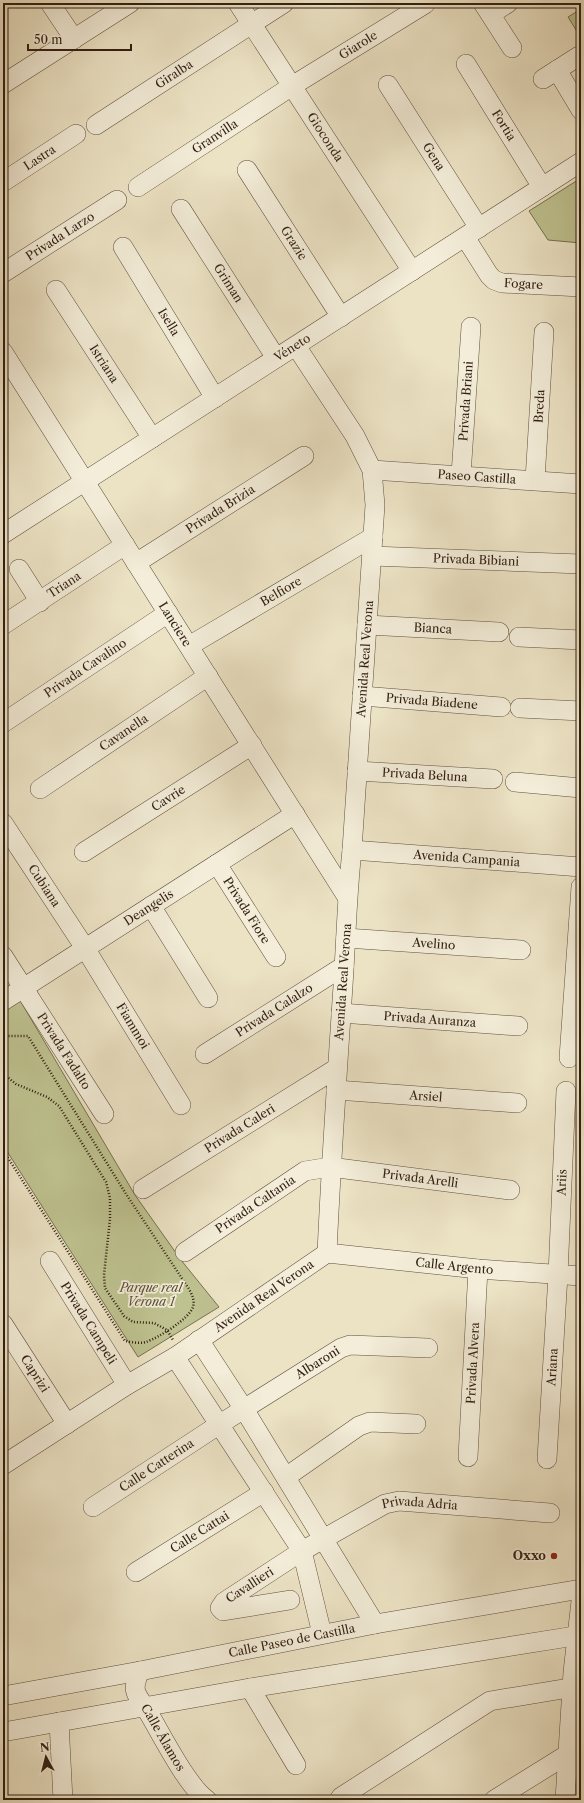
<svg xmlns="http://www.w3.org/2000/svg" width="584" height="1803" viewBox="0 0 584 1803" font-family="'Libre Caslon Text',serif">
<rect width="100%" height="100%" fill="#ece3c5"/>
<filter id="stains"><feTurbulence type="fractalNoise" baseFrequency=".005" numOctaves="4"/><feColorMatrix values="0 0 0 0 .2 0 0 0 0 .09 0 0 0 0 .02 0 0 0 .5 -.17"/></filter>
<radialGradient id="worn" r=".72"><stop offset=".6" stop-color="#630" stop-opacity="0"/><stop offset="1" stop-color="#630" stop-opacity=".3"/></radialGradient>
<g fill="#bec290" stroke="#787051">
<path d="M581 9V38L568 17Z"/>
<path d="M581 178V243L548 240 529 211Z"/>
<path d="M18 997 135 1195 181 1260 219 1307 138 1357 3 1145V1007Z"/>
</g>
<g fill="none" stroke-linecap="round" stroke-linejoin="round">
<g stroke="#604f3f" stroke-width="20">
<g id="minor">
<path d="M50 3 74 39"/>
<path id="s1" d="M238 3 412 271"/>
<path d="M483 3 512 48"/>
<path d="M491 14 508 3"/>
<path id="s2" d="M466 64 542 187"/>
<path d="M557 70 581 110"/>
<path d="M543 79 579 56"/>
<path d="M3 84 130 3"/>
<path id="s3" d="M388 85 479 228"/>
<path id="s4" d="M96 125 284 3"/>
<path id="s5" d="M247 170 341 317"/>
<path id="s6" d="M3 182 76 134"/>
<path id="s7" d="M138 187 292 86 425 4"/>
<path id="s8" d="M181 209 276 358"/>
<path id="s9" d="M465 237 489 275 494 280 502 283 581 287"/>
<path id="s10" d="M123 247 215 398"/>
<path id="s11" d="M3 273 117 200"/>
<path id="s12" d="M56 290 152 438"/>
<path d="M296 346 355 436 372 470 375 505 352 850C347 895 346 940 343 986 337 1075 331 1164 327 1253"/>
<path id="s13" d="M3 352 347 897"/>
<path id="s14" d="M372 470 581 484"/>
<path id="s15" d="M461 475 471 327"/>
<path id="s16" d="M535 480 544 332"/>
<path id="s17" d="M3 534 581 162"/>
<path id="s18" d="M372 556 581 564"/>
<path id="s19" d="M136 563 304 456"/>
<path d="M19 569 40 602"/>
<path id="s20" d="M3 625 125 545"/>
<path id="s21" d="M367 625 499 632"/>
<path d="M519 637 581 640"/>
<path id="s22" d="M189 646 373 537"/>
<path id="s23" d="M362 696 501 707"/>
<path d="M520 708 581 711"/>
<path id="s24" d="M3 723 168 613"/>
<path id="s25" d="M357 771 493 779"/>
<path d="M515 782 581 788"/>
<path id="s26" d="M40 789 208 676"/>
<path id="s27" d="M3 823 85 948 181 1105"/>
<path id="s28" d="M352 850 581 867"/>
<path id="s29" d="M84 852 252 745"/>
<path id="s30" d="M217 864 276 957"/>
<path d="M151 906 208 998"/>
<path id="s31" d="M346 938 521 950"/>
<path id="s32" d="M3 956 104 1114"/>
<path id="s33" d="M3 1001 295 814"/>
<path id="s34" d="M341 1013 518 1026"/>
<path id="s35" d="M205 1054 344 966"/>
<path d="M569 1058 581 887"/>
<path id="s36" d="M336 1090 517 1103"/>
<path id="s37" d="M143 1189 337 1068"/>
<path id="s38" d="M185 1252 305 1171 330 1167 510 1190"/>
<path id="s39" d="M327 1253 478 1269 581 1276"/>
<path id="s40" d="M50 1261 127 1385"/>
<path id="s41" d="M3 1324 67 1424"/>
<path d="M199 1340 244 1409 375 1624"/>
<path d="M175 1357 302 1551 322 1634"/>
<path id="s42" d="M468 1457 478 1269"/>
<path id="s43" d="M547 1459 558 1275 566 1091"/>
<path id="s44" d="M3 1465 127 1385 175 1357 327 1253"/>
<path d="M286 1477 359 1426 370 1422 416 1424"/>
<path id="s45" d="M93 1507 220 1424 341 1348 350 1345 428 1348"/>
<path id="s46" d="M136 1572 264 1492"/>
<path id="s47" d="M290 1600 223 1611 220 1608 224 1602 302 1551 385 1504 399 1501 550 1513"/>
<path id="s48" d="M140 1671C132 1689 134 1692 145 1707 160 1731 186 1785 207 1800"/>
<path d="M250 1688 296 1765"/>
<path id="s49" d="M3 1696 140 1671 375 1624 581 1589"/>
<path d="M59 1722 63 1800"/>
<path d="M3 1732 250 1688 581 1635"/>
<path d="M339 1800 341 1797 490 1701 581 1686"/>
<path d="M494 1800 568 1754 578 1753"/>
<path d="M565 1800 573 1672 581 1601"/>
</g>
</g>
<g stroke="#311e12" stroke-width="2.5" stroke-dasharray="1 2" stroke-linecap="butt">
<path d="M3 1038 7 1036H28L126 1194 189 1289C192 1295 195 1300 193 1307 189 1319 158 1338 146 1342 139 1344 132 1342 125 1341L3 1150"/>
<path d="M3 1071 6 1076 16 1084 47 1097 59 1106 106 1182 110 1198V1219L104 1275 105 1288 124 1316 133 1322 154 1323 167 1330 173 1340"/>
</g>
<use href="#minor" stroke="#f3edd9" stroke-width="19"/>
</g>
<circle fill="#8f2418" stroke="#f3edd9" stroke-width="1.5" cx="554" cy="1556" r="4"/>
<g text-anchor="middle" stroke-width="3.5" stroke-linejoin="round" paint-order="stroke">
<g font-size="12" fill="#311e12" stroke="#f3edd9">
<text dy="4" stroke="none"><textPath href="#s7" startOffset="262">Giarole</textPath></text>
<text dy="4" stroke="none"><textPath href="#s4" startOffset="93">Giralba</textPath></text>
<text dy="4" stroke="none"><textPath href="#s2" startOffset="72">Fortia</textPath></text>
<text dy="4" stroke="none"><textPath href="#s7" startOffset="92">Granvilla</textPath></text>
<text dy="4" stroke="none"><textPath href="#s1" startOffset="160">Gioconda</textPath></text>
<text dy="4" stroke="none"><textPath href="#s3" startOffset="85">Gena</textPath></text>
<text dy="4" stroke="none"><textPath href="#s6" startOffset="44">Lastra</textPath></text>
<text dy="4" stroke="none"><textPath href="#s11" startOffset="68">Privada Larzo</textPath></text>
<text dy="4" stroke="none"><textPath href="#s5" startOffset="87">Grazie</textPath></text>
<text dy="4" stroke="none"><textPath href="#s9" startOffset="82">Fogare</textPath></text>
<text dy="4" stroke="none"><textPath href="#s8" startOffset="88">Griman</textPath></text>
<text dy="4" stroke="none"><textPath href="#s10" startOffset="88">Isella</textPath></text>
<text dy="4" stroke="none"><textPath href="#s17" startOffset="344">Véneto</textPath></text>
<text dy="4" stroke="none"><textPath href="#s12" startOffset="88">Istriana</textPath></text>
<text dy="4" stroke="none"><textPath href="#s15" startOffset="74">Privada Briani</textPath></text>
<text dy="4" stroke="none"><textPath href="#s16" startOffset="74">Breda</textPath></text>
<text dy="4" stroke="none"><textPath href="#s14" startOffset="105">Paseo Castilla</textPath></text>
<text dy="4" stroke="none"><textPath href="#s19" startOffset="100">Privada Brizia</textPath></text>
<text dy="4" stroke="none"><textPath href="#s18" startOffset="104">Privada Bibiani</textPath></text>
<text dy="4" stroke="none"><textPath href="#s20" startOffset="73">Triana</textPath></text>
<text dy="4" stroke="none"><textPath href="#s22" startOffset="107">Belfiore</textPath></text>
<text dy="4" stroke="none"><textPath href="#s13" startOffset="322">Lanciere</textPath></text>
<text dy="4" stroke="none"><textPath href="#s21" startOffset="66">Bianca</textPath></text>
<text transform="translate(365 659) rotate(-86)" y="4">Avenida Real Verona</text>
<text dy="4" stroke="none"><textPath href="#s24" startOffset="99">Privada Cavalino</textPath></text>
<text dy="4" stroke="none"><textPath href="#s23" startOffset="70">Privada Biadene</textPath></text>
<text dy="4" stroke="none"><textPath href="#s26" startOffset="101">Cavanella</textPath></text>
<text dy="4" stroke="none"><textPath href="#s25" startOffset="68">Privada Beluna</textPath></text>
<text dy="4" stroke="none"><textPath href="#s29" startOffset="100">Cavrie</textPath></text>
<text dy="4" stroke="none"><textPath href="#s28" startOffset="115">Avenida Campania</textPath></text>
<text dy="4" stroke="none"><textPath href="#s27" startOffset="75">Cubiana</textPath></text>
<text dy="4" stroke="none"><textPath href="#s33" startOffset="173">Deangelis</textPath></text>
<text dy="4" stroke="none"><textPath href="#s30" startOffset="55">Privada Fiore</textPath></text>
<text dy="4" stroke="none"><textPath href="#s31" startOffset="88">Avelino</textPath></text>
<text transform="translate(343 982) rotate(-86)" y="4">Avenida Real Verona</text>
<text dy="4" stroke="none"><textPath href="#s35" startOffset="82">Privada Calalzo</textPath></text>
<text dy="4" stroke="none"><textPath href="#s34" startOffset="89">Privada Auranza</textPath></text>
<text dy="4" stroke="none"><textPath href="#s27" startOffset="241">Fiammoi</textPath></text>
<text dy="4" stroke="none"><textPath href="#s32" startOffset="113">Privada Fadalto</textPath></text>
<text dy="4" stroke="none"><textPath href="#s36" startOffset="90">Arsiel</textPath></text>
<text dy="4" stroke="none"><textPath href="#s37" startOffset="114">Privada Caleri</textPath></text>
<text dy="4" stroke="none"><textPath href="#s38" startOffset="261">Privada Arelli</textPath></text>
<text dy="4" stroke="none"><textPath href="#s43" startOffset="277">Ariis</textPath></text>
<text dy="4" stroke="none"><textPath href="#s38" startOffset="85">Privada Caltania</textPath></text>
<text dy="4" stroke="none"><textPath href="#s39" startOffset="128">Calle Argento</textPath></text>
<text dy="4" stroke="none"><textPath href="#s44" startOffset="311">Avenida Real Verona</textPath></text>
<text dy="4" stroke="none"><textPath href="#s40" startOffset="73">Privada Campeli</textPath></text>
<text dy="4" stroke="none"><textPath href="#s45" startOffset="267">Albaroni</textPath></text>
<text dy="4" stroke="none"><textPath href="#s42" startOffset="94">Privada Alvera</textPath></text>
<text dy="4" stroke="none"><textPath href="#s43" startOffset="92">Ariana</textPath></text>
<text dy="4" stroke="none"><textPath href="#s41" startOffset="59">Caprizi</textPath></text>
<text dy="4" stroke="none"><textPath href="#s45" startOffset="76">Calle Catterina</textPath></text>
<text dy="4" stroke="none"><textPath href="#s47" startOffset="303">Privada Adria</textPath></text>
<text dy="4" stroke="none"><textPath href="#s46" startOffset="75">Calle Cattai</textPath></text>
<text dy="4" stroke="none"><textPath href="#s47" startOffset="110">Cavallieri</textPath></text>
<text dy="4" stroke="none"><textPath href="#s49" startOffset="294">Calle Paseo de Castilla</textPath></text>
<text dy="4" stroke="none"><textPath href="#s48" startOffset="75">Calle Álamos</textPath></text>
</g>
<g font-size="12" font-style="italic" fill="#5b4f38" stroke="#f3edd9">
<text x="151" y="1292">Parque real<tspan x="151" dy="14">Verona 1</tspan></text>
</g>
<g font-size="12" font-weight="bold" fill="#311e12" stroke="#f3edd9" text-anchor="end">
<text x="546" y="1560">Oxxo</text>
</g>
</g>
<rect width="584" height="1803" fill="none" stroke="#ece3c5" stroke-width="16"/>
<rect x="4" y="4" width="576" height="1795" fill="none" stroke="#311e12" stroke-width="2"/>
<rect x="8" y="8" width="568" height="1787" fill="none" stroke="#311e12"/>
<g transform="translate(46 1757) rotate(353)" stroke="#f3edd9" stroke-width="3" paint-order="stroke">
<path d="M0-3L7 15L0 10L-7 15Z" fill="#311e12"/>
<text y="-6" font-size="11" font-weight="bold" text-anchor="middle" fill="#311e12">N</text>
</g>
<path d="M28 44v6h103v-6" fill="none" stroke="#311e12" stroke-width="2"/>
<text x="34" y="44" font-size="12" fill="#311e12" stroke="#f3edd9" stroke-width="3" paint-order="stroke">50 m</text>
<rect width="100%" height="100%" filter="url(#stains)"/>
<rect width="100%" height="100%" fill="url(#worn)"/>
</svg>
